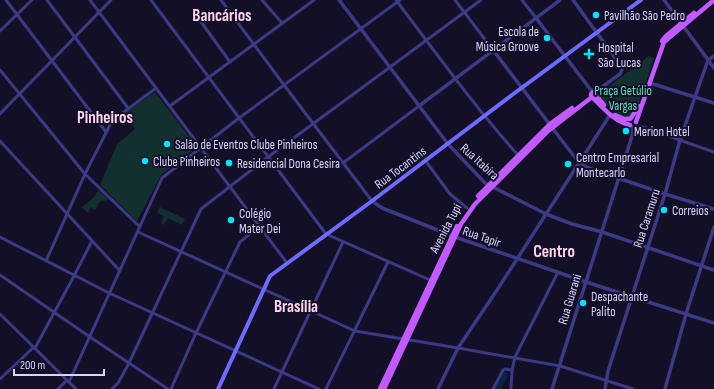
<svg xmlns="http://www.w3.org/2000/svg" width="714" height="389" viewBox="0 0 714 389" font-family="'Sofia Sans Condensed',sans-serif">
<rect width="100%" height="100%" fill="#130f26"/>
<g fill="#12302f">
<path d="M649 56 654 58 637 108 632 116 626 118C614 113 604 106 600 93Z"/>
<path d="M155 92 197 147 161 175 137 221 100 185 117 144 135 129 124 114Z"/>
<path d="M98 190 108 199 106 202 101 200 95 210 91 207 88 213 82 207C89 201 95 198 98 190Z"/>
<path d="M160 207 185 219 182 225 168 218 164 225 161 223 164 216 157 213Z"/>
</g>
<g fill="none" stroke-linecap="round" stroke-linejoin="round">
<path stroke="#0c2248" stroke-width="5.5" d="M497 389 505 375"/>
<g stroke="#3d3a85" stroke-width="3">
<path d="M6 0 106 132"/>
<path d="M47 0 128 108"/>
<path d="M90 0 287 263"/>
<path d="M151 0 326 234 430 280"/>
<path d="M221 0 284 85 372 201"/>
<path d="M262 0 282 23"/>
<path d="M396 0C436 53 474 106 518 155"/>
<path d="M455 0 493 50"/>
<path d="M522 0 536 18"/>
<path d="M194 12 230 62"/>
<path d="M0 31 32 0"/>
<path d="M0 70 85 174 140 227"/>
<path d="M170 106 314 0"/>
<path d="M0 114 111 0"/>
<path d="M633 132 636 128 640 126 714 152"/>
<path d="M0 141 120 271"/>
<path d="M425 160 450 194 467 208"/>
<path d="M343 163 419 106"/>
<path d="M138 232 355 331 458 348 560 366 633 389"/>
<path d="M0 237 109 293 319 389"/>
<path d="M46 261 85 174 112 121 156 88"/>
<path d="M0 275 90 337 168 389"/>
<path d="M0 314 76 389"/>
<path d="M35 348 74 276 92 241"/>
<path d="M0 379 34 347"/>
<path d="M69 382 162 178 239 118 400 0"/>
<path d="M58 389 67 380"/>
<path d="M112 389 118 383 129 363 201 209 268 157 481 0"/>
<path d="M171 389 196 333 240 242 260 226"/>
<path d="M274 389 343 242"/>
<path d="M326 389 388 262"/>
<path d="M493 389 503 370 505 369 512 370"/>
<path d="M511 389 512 370 515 357 558 272"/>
</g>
<g stroke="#3d3a85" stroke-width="3.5">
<path d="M339 0 448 144 485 183 546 214 572 224 602 232 714 270"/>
<path d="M664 0 714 68"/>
<path d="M536 18 590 89 595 92 620 74 622 70 621 66 573 0"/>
<path d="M493 50 563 142 577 160 586 167 665 194 714 209"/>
<path d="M650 83 714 103"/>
<path d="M419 106 560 0"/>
<path d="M372 201 382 208 455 237 586 282 714 323"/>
<path d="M438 389 458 348 497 290 610 115"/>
<path d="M552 389 633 133V128L630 125"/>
<path d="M605 389 608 371 665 194 680 140 708 60 714 56"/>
<path d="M665 389 686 314 714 227"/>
</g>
<path stroke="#6f6bff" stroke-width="4" d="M218 389 270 276 372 201 516 92 641 0"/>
<g stroke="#c25bff" stroke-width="4.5">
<path d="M662 41 666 36 694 13"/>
<circle cx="594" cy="95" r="3"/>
<path d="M597 94 599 99 604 105"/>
<path d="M615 115 624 119H630"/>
<path d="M631 118 639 106"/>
<path d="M636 122 664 42 714 0"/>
<path d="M478 196 550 124 572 108"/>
<path d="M380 389 457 226"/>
<path d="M384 389 461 224 475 204 548 131 592 97C604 109 614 121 630 125"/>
</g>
</g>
<g fill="#00e5ff" stroke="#130f26" stroke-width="1.5">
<circle cx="596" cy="15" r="4"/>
<circle cx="547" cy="38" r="4"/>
<path d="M587 48h4v4h4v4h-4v4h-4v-4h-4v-4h4z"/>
<circle cx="626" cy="131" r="4"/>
<circle cx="167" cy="144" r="4"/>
<circle cx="145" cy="161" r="4"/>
<circle cx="229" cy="163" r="4"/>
<circle cx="568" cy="164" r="4"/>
<circle cx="664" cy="210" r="4"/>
<circle cx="231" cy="220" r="4"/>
<circle cx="583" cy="303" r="4"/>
</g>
<g text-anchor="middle" stroke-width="4" stroke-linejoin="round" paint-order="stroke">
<g font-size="13" fill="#d9d4ff" stroke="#130f26" text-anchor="start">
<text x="604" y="20">Pavilhão São Pedro</text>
<text x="539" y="36" text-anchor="end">Escola de<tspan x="539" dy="15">Música Groove</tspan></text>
<text x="598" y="52">Hospital<tspan x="598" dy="15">São Lucas</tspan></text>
<text x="634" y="136">Merion Hotel</text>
<text x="175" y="149">Salão de Eventos Clube Pinheiros</text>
<text x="576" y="162">Centro Empresarial<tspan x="576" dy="15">Montecarlo</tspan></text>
<text x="153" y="166">Clube Pinheiros</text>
<text x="237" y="168">Residencial Dona Cesira</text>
<text x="672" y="215">Correios</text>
<text x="239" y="218">Colégio<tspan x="239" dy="15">Mater Dei</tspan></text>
<text x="591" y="301">Despachante<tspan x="591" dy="15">Palito</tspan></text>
</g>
<g font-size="13" fill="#5fe0c0" stroke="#130f26">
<text x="623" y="95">Praça Getúlio<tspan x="623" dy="15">Vargas</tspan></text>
</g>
<g font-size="13" fill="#d9d4ff" stroke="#130f26">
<text transform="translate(480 161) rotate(42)" y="5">Rua Itabira</text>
<text transform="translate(400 167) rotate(-37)" y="5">Rua Tocantins</text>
<text transform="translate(646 218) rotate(-72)" y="5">Rua Caramuru</text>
<text transform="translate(445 228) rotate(-62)" y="5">Avenida Tupi</text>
<text transform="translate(482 236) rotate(19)" y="5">Rua Tapir</text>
<text transform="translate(569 299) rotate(-73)" y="5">Rua Guarani</text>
</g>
<g font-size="17" font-weight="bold" fill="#ffd6f0" stroke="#130f26">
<text x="222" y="21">Bancários</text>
<text x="105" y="123">Pinheiros</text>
<text x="554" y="257">Centro</text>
<text x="296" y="312">Brasília</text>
</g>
</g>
<path d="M14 369v6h90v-6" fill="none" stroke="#d9d4ff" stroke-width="2"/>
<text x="20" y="369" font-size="12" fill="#d9d4ff" stroke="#130f26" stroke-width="3" paint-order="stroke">200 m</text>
</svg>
